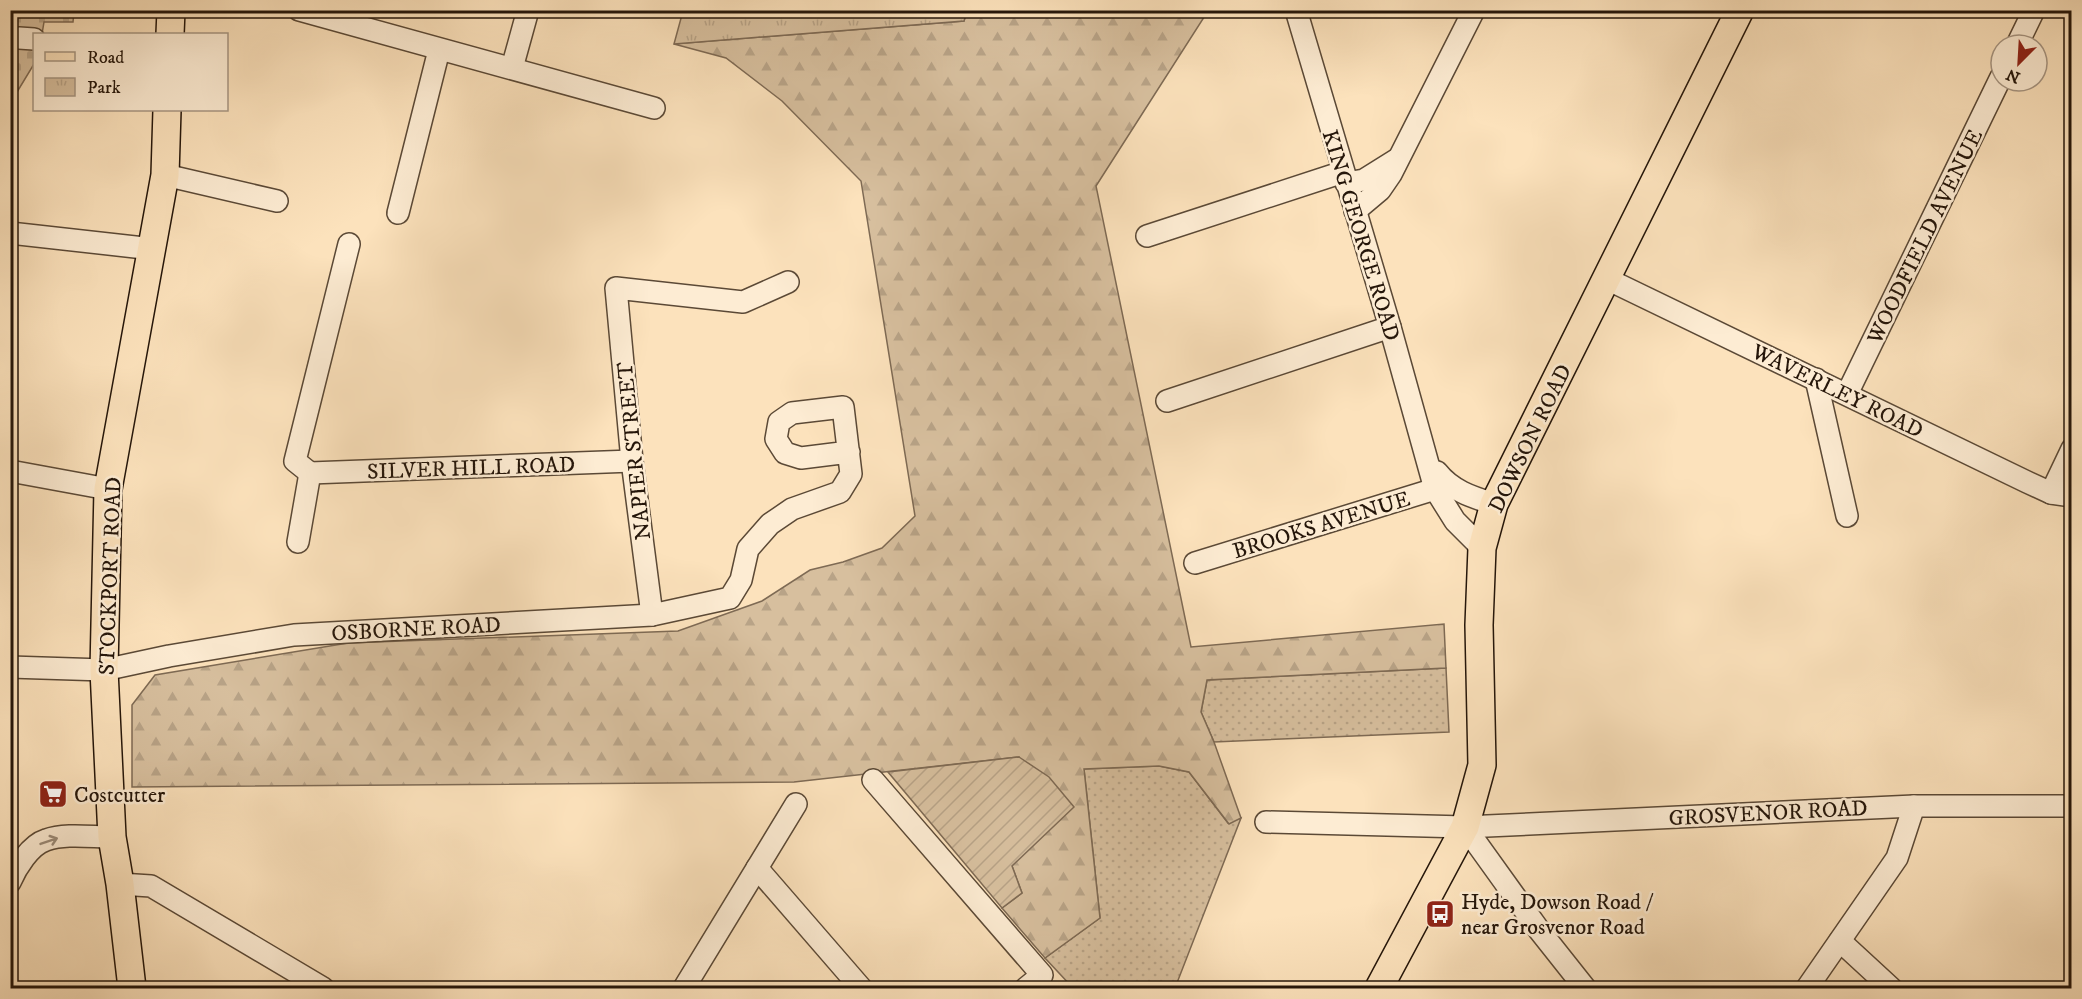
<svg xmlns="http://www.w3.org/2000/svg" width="2082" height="999" viewBox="0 0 2082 999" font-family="'IM FELL DW Pica',serif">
<defs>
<pattern id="grass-dots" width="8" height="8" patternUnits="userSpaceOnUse" patternTransform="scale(1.5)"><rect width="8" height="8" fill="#d7bf9e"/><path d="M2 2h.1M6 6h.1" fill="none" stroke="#b8a387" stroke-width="1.8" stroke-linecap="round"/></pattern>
<pattern id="forest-firs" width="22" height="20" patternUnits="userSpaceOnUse" patternTransform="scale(1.5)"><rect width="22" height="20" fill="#d7bf9e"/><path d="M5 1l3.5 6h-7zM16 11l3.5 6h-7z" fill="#b8a387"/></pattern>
<pattern id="cemetery-stones" width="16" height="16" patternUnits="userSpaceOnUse" patternTransform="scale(1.5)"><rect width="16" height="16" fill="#d7bf9e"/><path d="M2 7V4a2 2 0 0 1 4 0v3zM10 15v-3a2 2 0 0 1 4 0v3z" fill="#b8a387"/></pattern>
<pattern id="park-tufts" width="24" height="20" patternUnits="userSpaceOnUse" patternTransform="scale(1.5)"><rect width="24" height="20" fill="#d7bf9e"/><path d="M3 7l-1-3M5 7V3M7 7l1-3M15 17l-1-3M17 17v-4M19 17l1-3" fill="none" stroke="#b8a387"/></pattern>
<pattern id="garden-furrows" width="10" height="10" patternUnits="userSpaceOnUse" patternTransform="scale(1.5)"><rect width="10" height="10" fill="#d7bf9e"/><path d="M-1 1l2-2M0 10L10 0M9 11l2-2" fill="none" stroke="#b8a387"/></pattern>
</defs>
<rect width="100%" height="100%" fill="#fce2bc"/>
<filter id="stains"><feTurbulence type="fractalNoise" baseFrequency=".00333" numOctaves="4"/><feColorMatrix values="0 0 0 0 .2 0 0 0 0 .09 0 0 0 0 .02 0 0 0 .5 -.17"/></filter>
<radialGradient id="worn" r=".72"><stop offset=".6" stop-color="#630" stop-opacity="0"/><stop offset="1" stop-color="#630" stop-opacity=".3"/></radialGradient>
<g fill="url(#grass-dots)" stroke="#7e6a54" stroke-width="1.5">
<path d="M1446 668 1449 732 1214 742 1201 712 1207 680Z"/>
<path d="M1159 766 1189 772 1228 823 1241 818 1175 988H1073L1045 958 1100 918 1084 769Z"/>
</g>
<path fill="url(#forest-firs)" stroke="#7e6a54" stroke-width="1.5" d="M967 10 1208 11 1096 186 1191 647 1444 624 1446 668 1207 680 1201 712 1214 742 1241 818 1229 824 1189 772 1159 766 1084 769 1100 918 1045 958 1002 908 1022 893 1012 866 1019 757 794 782 132 787V705L155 675 348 643 678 631 762 601 810 570 843 562 882 548 915 516 861 181 782 101 726 58 674 44 964 21Z"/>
<path fill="url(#cemetery-stones)" stroke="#7e6a54" stroke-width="1.5" d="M11 11H74L73 22H44L42 34H34V64L11 102Z"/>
<path fill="url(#park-tufts)" stroke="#7e6a54" stroke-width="1.5" d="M683 11V10L967 11 964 21 674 44Z"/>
<path fill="url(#garden-furrows)" stroke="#7e6a54" stroke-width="1.5" d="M1019 757 1049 777 1074 807 1012 866 1022 893 1002 908 888 772Z"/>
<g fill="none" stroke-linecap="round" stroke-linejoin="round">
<g stroke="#5b4936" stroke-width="24">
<g id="minor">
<path d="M299 10 654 108"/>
<path d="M1296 10 1390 327 1435 489 1455 521 1482 548"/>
<path d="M19 38 34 39"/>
<path d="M2017 45 2034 10"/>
<path d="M512 68 528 10"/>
<path d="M165 175 277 201"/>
<path d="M1346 183 1364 180 1396 160"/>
<path d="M1355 211 1380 190 1391 174 1474 10"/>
<path d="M398 213 439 50"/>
<path d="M10 233 153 249"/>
<path d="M1147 236 1343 172"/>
<path d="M1607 279 2027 482 2051 493 2072 496"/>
<path d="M1816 379 1847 516"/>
<path d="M1847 394 2001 77"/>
<path d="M1167 401 1390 327"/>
<path d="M10 471 108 489"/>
<path d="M1437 472C1452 491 1472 497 1494 504"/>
<path d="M310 473 632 461"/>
<path d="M310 473 295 461 349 244"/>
<path d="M2051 493 2072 449"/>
<path d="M298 542 310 473"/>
<path d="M1195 563 1435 489 1446 483"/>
<path d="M652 615 632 461 616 288 743 302 788 282"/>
<path d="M10 667 104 670 169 656 294 635 652 615 730 598 741 580 748 549 770 524 792 509 840 492 851 474 843 407 792 413 779 422 776 439 785 453 801 458 849 452"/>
<path d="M873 780 1042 975 1026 988"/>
<path d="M1266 822 1465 827 1914 806H2072"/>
<path d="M1465 827 1539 930 1585 988"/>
<path d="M757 868 861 988"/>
<path d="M10 882C16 868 30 845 46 840 65 833 91 837 112 837"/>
<path d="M120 884 151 886 323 988"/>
<path d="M1840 941 1891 988"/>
<path d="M684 988 796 804"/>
<path d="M1807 988 1897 858 1914 806"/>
</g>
</g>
<g stroke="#25160a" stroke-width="30">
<g id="major">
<path d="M170 34 171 10"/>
<path d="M132 988 120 884 112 837 104 670 108 489 165 175 167 110"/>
<path d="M1379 988 1465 827 1482 765 1479 625 1482 548 1494 504 1740 10"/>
</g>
</g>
<use href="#minor" stroke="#fdecd3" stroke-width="21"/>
<use href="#major" stroke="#fce2bc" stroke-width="27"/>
</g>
<defs><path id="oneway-shaft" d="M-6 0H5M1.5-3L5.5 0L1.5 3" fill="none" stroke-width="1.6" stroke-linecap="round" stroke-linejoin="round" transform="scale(1.5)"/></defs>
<use stroke="#9c8c79" href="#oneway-shaft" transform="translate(49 841) rotate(-19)"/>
<defs>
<g id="supermarket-square" transform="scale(1.5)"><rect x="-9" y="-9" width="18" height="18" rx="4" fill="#8f2418" stroke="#fdecd3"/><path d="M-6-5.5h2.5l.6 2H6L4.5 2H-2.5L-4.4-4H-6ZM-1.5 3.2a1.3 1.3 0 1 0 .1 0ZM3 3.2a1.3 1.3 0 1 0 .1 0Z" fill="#fff"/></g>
<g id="bus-square" transform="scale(1.5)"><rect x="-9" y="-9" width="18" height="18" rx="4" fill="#8f2418" stroke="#fdecd3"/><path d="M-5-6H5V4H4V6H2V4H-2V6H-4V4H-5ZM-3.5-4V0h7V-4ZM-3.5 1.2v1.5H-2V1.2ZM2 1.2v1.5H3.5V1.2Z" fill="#fff"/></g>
</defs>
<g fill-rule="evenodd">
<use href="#supermarket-square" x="53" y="794"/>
<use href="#bus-square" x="1440" y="914"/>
</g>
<g text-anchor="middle" stroke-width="5" stroke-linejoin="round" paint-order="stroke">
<g font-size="22" fill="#25160a" stroke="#fdecd3">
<text transform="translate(1362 235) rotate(73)" y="8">KING GEORGE ROAD</text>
<text transform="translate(1924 236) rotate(-64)" y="8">WOODFIELD AVENUE</text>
<text transform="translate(1838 390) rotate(26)" y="8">WAVERLEY ROAD</text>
<text transform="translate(1529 438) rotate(-64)" y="8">DOWSON ROAD</text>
<text transform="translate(633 451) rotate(-96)" y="8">NAPIER STREET</text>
<text transform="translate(471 467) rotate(-2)" y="8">SILVER HILL ROAD</text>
<text transform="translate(1321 524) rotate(-17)" y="8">BROOKS AVENUE</text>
<text transform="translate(109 576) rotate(-88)" y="8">STOCKPORT ROAD</text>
<text transform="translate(416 628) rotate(-3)" y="8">OSBORNE ROAD</text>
<text transform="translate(1768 812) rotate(-3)" y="8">GROSVENOR ROAD</text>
</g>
<g font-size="22" fill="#25160a" stroke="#fdecd3" text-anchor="start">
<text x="74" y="802">Costcutter</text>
<text x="1461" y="909">Hyde, Dowson Road /<tspan x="1461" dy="25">near Grosvenor Road</tspan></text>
</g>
</g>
<rect width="2082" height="999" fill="none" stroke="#fce2bc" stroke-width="36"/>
<rect x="12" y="12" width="2058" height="975" fill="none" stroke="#25160a" stroke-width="3"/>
<rect x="18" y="18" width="2046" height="963" fill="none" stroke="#25160a" stroke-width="1.5"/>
<rect x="33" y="33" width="195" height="78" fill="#fdecd3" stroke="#a79683" stroke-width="1.5"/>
<rect x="45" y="52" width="30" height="9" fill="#fce2bc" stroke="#a79683" stroke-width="1.5"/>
<text x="87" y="63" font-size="18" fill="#25160a">Road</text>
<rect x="45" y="78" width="30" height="18" fill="url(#park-tufts)" stroke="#a79683" stroke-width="1.5"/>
<text x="87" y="93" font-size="18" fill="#25160a">Park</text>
<g transform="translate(2019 63) rotate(204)"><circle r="28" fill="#fdecd3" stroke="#a79683" stroke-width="1.5"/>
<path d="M0-4.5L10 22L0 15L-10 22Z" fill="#8f2418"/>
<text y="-9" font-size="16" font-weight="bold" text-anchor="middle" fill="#25160a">N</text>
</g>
<rect width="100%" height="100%" filter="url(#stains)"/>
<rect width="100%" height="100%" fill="url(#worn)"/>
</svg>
